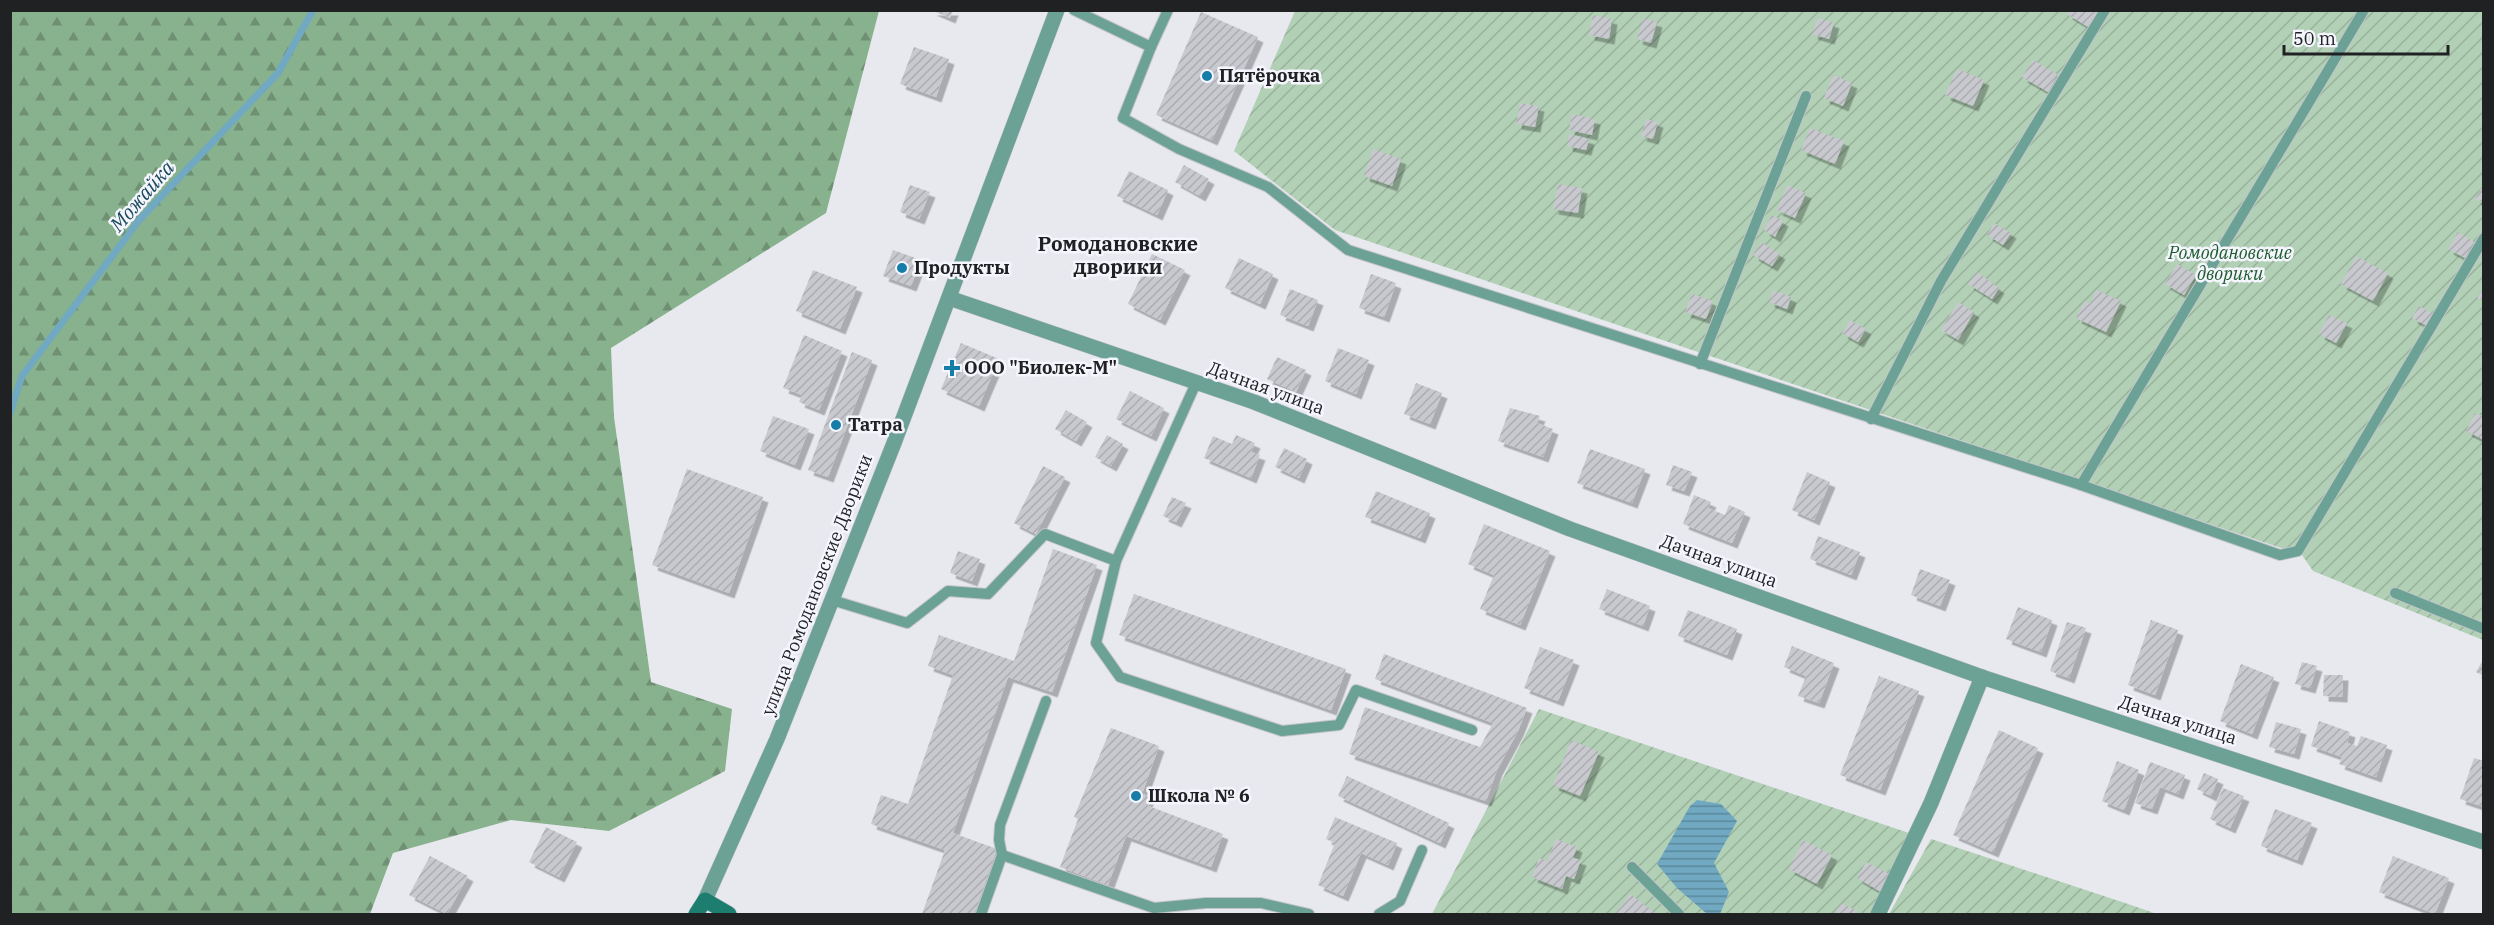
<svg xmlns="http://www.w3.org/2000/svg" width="2494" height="925" viewBox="0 0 2494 925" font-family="'IBM Plex Serif',serif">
<defs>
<pattern id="forest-firs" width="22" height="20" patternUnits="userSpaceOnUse" patternTransform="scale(1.5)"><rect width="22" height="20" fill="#88b28d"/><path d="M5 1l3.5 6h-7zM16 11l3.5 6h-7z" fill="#6f9073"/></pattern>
<pattern id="garden-furrows" width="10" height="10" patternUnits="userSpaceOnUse" patternTransform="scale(1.5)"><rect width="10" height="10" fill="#b1d0b5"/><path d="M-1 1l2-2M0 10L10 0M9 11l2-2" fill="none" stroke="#98b29b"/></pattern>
<pattern id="water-rules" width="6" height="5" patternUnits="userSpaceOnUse" patternTransform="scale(1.5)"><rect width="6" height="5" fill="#70a9c1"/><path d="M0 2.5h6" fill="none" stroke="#5c899c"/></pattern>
<pattern id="building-hatch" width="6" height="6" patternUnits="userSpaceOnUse" patternTransform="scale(1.5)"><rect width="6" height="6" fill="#c8c9cf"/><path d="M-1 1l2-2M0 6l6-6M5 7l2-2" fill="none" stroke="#acacb1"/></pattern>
<filter id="shadow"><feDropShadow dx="5.5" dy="5.5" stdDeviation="0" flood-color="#0004"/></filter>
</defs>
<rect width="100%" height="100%" fill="#e8e9ef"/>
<path fill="url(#forest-firs)" d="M10 11H879L826 213 611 348 614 417 651 682 732 709 725 771 609 831 511 820 393 853 370 914H11Z"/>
<g fill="url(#garden-furrows)">
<path d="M1295 11H2483V640L2313 571 2302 555 1335 230 1234 151Z"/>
<path d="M1539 709 1909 833 1872 914H1432Z"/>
<path d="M1931 839 2128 904 2157 914H1889Z"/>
</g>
<path fill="url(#water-rules)" d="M1697 800 1721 804 1737 821 1714 863 1729 892 1720 914H1707L1677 888 1657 864 1690 806Z"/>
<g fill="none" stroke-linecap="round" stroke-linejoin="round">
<path stroke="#70a9c1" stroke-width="7" d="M10 413 22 376 140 219 278 73 313 10"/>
</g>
<g fill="url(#building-hatch)" filter="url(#shadow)">
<path d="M931 10H953L950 18Z"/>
<path d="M2069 10H2098L2088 27 2067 14Z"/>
<path d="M1201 12 1258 37 1212 140 1156 115Z"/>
<path d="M1593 15 1612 19 1609 39 1589 35Z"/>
<path d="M1643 18 1657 22 1651 43 1637 39Z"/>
<path d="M1818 18 1834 23 1829 39 1812 34Z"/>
<path d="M914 47 949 59 936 97 900 84Z"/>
<path d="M2033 60 2058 75 2048 92 2022 77Z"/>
<path d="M1957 69 1984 80 1973 106 1945 95Z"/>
<path d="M1833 75 1852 83 1843 106 1824 98Z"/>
<path d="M1520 103 1539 106 1535 127 1516 124Z"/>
<path d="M1572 114 1595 119 1592 135 1569 130Z"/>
<path d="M1646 119 1658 122 1653 139 1641 136Z"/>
<path d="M1810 128 1844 141 1835 164 1801 150Z"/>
<path d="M1569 134 1589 139 1586 150 1567 146Z"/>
<path d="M1373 149 1401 159 1392 186 1364 176Z"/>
<path d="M1184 165 1209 179 1200 196 1175 182Z"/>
<path d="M1129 171 1168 190 1157 215 1117 196Z"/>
<path d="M1558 184 1582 188 1578 213 1553 209Z"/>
<path d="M2484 184V203L2475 199Z"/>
<path d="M910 185 930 192 919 219 900 212Z"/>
<path d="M1787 185 1806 193 1795 218 1777 210Z"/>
<path d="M1772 215 1783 221 1775 237 1764 230Z"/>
<path d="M1994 223 2011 233 2003 245 1987 235Z"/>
<path d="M2458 232 2474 242 2465 258 2448 249Z"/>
<path d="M1761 242 1780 254 1772 266 1753 255Z"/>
<path d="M893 250 921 260 911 286 883 276Z"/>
<path d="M1152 254 1185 270 1160 320 1128 304Z"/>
<path d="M2356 256 2388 273 2373 301 2341 284Z"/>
<path d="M1239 258 1273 274 1260 304 1225 288Z"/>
<path d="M2177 264 2196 275 2184 295 2165 284Z"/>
<path d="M813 270 857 287 840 329 796 311Z"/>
<path d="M1977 272 1999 288 1992 299 1968 284Z"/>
<path d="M1371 274 1396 283 1384 317 1359 308Z"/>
<path d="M2484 287V301L2477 298Z"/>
<path d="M1290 289 1318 300 1308 326 1280 315Z"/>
<path d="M1773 290 1791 297 1787 309 1769 302Z"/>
<path d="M2096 290 2121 301 2106 332 2076 318 2084 301 2090 304Z"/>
<path d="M1692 294 1713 301 1706 319 1685 312Z"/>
<path d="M1958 302 1974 312 1958 340 1941 330Z"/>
<path d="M2419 306 2433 314 2427 326 2412 318Z"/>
<path d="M2329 315 2347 323 2336 343 2319 334Z"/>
<path d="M1850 320 1866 329 1858 342 1842 333Z"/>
<path d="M804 335 842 351 819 410 799 402 802 395 783 388Z"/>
<path d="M961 343 999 359 979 406 941 389Z"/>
<path d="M1338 348 1369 360 1356 394 1325 381Z"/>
<path d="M852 352 872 360 828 477 808 470Z"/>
<path d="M1277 357 1306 370 1296 392 1267 379Z"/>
<path d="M1416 383 1442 393 1430 424 1404 414Z"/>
<path d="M1130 391 1164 408 1151 436 1116 419Z"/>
<path d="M1510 408 1540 416 1537 423 1553 429 1543 457 1498 441Z"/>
<path d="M1066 410 1087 422 1076 441 1055 429Z"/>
<path d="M2475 413 2484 417V440L2466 431Z"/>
<path d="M773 416 809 429 795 465 760 451Z"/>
<path d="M1107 435 1123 444 1111 466 1095 457Z"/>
<path d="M1236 435 1255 443 1251 452 1260 455 1251 478 1204 458 1213 436 1232 444Z"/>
<path d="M1284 448 1307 459 1299 478 1275 467Z"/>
<path d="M1590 449 1645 469 1632 503 1577 483Z"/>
<path d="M1673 465 1692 472 1684 491 1666 485Z"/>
<path d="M1043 466 1065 477 1036 534 1014 523Z"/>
<path d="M687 469 763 497 729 593 652 565Z"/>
<path d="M1807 472 1830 482 1814 520 1792 510Z"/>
<path d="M1376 491 1430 513 1420 538 1365 517Z"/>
<path d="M1694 495 1711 502 1708 508 1725 515 1729 505 1745 512 1732 543 1683 524Z"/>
<path d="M1172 497 1186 503 1176 522 1163 516Z"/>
<path d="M1484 524 1550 551 1520 625 1480 609 1494 575 1468 564Z"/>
<path d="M1818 536 1860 552 1851 575 1810 559Z"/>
<path d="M1053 549 1097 565 1052 692 1008 677 953 833 997 849 974 914H922L945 850 871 824 881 795 908 804 953 675 928 666 939 635 1014 661Z"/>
<path d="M958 551 980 559 972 581 950 573Z"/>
<path d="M1920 569 1950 580 1940 606 1911 595Z"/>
<path d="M1607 589 1650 606 1643 626 1599 609Z"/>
<path d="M1134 594 1346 669 1331 710 1119 635Z"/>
<path d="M2018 607 2052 620 2041 652 2006 639Z"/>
<path d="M1688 610 1737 629 1727 655 1678 636Z"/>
<path d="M2151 620 2178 630 2155 695 2128 685Z"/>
<path d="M2067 622 2086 628 2069 678 2050 671Z"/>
<path d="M1792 646 1834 663 1819 703 1798 696 1806 676 1784 667Z"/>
<path d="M1540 647 1574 660 1558 701 1524 688Z"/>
<path d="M1384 654 1527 708 1518 731 1497 770 1486 801 1349 754 1365 707 1480 747 1493 723 1375 679Z"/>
<path d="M2484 658V676L2476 672Z"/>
<path d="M2302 662 2317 666 2310 688 2295 684Z"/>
<path d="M2241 664 2274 677 2252 734 2220 721Z"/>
<path d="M2324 675H2343L2342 697 2323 696Z"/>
<path d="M1879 676 1919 691 1880 790 1840 775Z"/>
<path d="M2319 721 2350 732 2347 743 2357 746 2361 736 2387 745 2376 777 2339 764 2342 757 2311 746Z"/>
<path d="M2276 722 2301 729 2294 754 2269 747Z"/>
<path d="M1111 728 1159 746 1142 794 1149 796 1146 805 1223 834 1211 867 1126 836 1108 885 1060 867 1078 819 1074 817Z"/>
<path d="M1999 730 2038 748 1993 852 1953 835Z"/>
<path d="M1571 740 1599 752 1580 796 1553 785Z"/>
<path d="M2474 758 2484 761V807L2460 799Z"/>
<path d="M2117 761 2139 770 2124 810 2102 801Z"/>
<path d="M2150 762 2185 775 2178 794 2160 787 2152 809 2135 803Z"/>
<path d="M2204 773 2218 779 2211 796 2197 789Z"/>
<path d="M1347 776 1449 823 1440 843 1338 796Z"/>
<path d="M2223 788 2244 796 2230 828 2210 819Z"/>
<path d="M2275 809 2312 823 2297 860 2261 846Z"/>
<path d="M1335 817 1397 843 1388 865 1361 853 1343 896 1318 885 1335 843 1326 839Z"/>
<path d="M546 827 577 842 559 877 529 862Z"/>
<path d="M1556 839 1577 847 1573 858 1581 860 1574 879 1566 876 1562 889 1532 877 1539 858 1547 861Z"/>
<path d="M1803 840 1832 855 1817 884 1789 869Z"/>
<path d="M430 856 468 876 447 914 409 895Z"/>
<path d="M2393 856 2449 878 2435 914 2379 892Z"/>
<path d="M1866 862 1891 875 1881 892 1857 878Z"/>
<path d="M1630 894 1657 914H1615Z"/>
<path d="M1841 903 1857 911 1856 914H1835Z"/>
</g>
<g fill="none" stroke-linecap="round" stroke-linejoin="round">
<g stroke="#c4c5ca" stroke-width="12">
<g id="service">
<path d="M1074 10 1151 47 1123 118 1179 149 1268 187 1348 250 2081 485 2280 555 2298 551 2484 238"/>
<path d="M1151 47 1168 10"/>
<path d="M1700 364 1806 96"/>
<path d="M1196 383 1116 561 1096 643 1120 677 1282 731 1339 725 1356 690 1472 730"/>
<path d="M1871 419 1941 281 2105 10"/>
<path d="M2081 485 2364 10"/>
<path d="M2395 593 2484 629"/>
<path d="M832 600 907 623 948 591 988 594 1045 534 1116 561"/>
<path d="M1002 855 1154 908 1206 903H1261L1309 914"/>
<path d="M1632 867 1679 914"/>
<path d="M981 914 1002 855 999 840 1000 825 1046 701"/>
<path d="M1379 914 1400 901 1422 850"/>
</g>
</g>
<g stroke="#c4c5ca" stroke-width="16">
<g id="minor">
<path d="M949 298 1254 402 1570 529 1982 677 2484 842"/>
<path d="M1878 914 1931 803 1982 677"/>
</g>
</g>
<g stroke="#c4c5ca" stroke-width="16">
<path id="tertiary" d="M705 900 777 739 894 443 1057 10"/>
</g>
<g stroke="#c4c5ca" stroke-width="16">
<path id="secondary" d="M696 914 705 900 729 914"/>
</g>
<use href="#service" stroke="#6ca196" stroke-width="10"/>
<use href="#minor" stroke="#6ca196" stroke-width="15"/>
<use href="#tertiary" stroke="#6ca196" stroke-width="15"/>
<use href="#secondary" stroke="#1d7d6f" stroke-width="15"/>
</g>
<g fill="#157da7" stroke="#f5f6fd" stroke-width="2">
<circle cx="1207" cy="76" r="6"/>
<circle cx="902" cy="268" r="6"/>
<path d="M949 359h6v6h6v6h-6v6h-6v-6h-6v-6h6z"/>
<circle cx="836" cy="425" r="6"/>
<circle cx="1136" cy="796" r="6"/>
</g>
<g text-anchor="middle" stroke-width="5" stroke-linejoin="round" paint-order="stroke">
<g font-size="18" font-weight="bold" fill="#202123" stroke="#f5f6fd" text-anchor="start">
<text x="1219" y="82">Пятёрочка</text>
<text x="914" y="274">Продукты</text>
<text x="964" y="374">ООО "Биолек-М"</text>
<text x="848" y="431">Татра</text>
<text x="1148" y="802">Школа № 6</text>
</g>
<g font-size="18" font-style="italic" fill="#1e5c2d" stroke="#f5f6fd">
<text x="2230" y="259">Ромодановские<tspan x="2230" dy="21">дворики</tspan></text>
</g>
<g font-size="18" fill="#202123" stroke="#f5f6fd">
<text transform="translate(1266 388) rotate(20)" y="6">Дачная улица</text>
<text transform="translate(1719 561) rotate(20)" y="6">Дачная улица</text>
<text transform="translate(817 585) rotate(-69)" y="6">улица Ромодановские Дворики</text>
<text transform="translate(2178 720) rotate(18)" y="6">Дачная улица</text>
</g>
<g font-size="20" font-style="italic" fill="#19495b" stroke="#f5f6fd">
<text transform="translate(142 196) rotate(-49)" y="7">Можайка</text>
</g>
<g font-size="20" font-weight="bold" fill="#202123" stroke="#f5f6fd">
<text x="1118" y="251">Ромодановские<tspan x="1118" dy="23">дворики</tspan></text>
</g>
</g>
<rect width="2494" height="925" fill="none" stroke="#202123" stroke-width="24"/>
<path d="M2284 45v9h164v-9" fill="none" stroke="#202123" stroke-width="3"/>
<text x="2293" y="45" font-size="18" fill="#202123" stroke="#f5f6fd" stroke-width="4.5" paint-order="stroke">50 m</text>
</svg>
